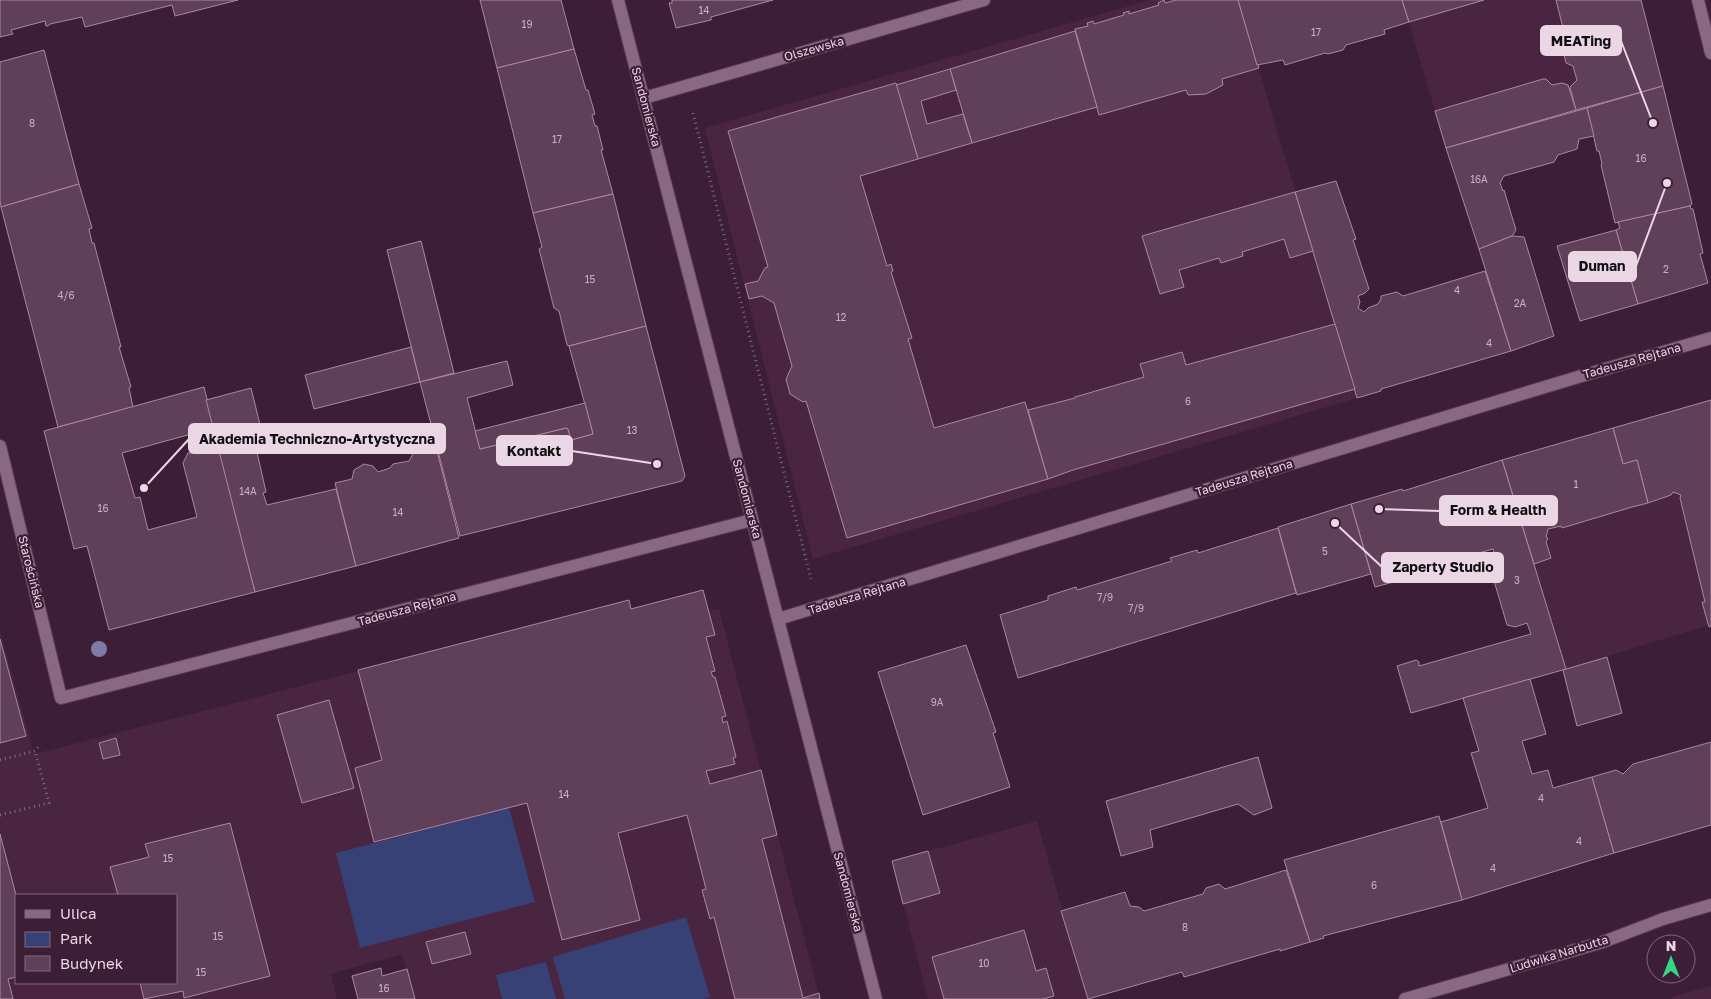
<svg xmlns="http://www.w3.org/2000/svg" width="1711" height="999" viewBox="0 0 1711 999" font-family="'Golos Text',sans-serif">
<rect width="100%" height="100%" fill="#3c1e36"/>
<g fill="#492542" fill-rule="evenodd">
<path d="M1150 0H1238L1357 398 813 559 705 128Z"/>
<path d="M1402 0H1641L1663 86 1446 148Z"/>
<path d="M1502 460H1637L1648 503 1673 492 1681 495 1680 498 1705 602 1702 603 1709 625 1566 669Z"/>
<path d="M703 590 708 611 719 609 820 999H415L402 954 331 974 337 999H0V630L34 754 262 696 629 600 631 608ZM16 895H176V983H16Z"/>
<path d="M1037 821 1088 999H928L892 861Z"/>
<path d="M1711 986V999H1672L1671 997Z"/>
</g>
<g fill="#384176">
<path d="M509 808 535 902 360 948 336 853Z"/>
<path d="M686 917 710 997 703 999H565L553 957Z"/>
<path d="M546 962 556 999H502L496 975Z"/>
</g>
<g fill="#604059" stroke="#ab87a3" fill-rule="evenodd">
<path d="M0 0H238L175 16 172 5 85 27 82 17 50 24 48 26H46L45 21 11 30 13 34 0 37Z"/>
<path d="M480 0H561L574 49 497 68Z"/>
<path d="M672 0H773L711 17V20L676 28 669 3H672Z"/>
<path d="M1164 0 1165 3 1176 0H1238L1259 68 1222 79 1223 85 1206 94 1188 95 1186 90 1099 115 1075 29 1088 26 1087 23 1093 21 1094 24 1124 15 1123 13 1129 11V14L1159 5 1158 3Z"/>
<path d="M1238 0H1402L1409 22 1384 30 1385 34 1346 45 1343 50 1328 54 1325 53 1285 65 1283 60 1257 65Z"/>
<path d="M1402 0H1484L1409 22Z"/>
<path d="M1556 0H1641L1663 86 1576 110 1570 87 1577 80 1573 66 1566 63 1563 50 1567 44Z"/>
<path d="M1075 31 1097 107 972 143 950 69Z"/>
<path d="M574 49 586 90H588L595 114 592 115 595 126H597L603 150H601L613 194 533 213 497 68Z"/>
<path d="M44 50 79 184 1 207 0 201V62Z"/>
<path d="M950 69 956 90 921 101 927 124 963 114 972 143 918 159 896 85Z"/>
<path d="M1543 79H1546L1552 85 1562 83 1568 85 1576 110 1446 148 1435 111Z"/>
<path d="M896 83 918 159 860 176 887 266 891 264 893 271 891 272 912 338 908 339 934 428 1025 402 1048 479 847 538 806 401 803 402 790 394 786 379 792 366 774 303 762 296 749 299 745 284 758 281 765 268 768 267 728 131Z"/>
<path d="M1663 86 1692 204 1690 206 1615 223 1601 165 1602 164 1599 151H1597L1587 108Z"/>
<path d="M1587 108 1594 136 1579 139 1577 149 1558 155 1554 162 1504 176 1500 183 1503 191 1504 190 1516 230 1512 236 1479 249 1446 148Z"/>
<path d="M1336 181 1356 239 1353 240 1369 289 1365 293 1358 296 1360 302 1358 308 1364 312 1368 308 1378 304 1381 299V296L1397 292 1403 296 1485 271 1511 351 1381 389V391L1357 398 1295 192Z"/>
<path d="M79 184 92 228 89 229 92 243H94L121 347H119L131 387 129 388 133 407 58 427 1 207Z"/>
<path d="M1295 192 1313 251 1290 258 1284 239 1242 252 1243 256 1221 263 1219 258 1179 270 1184 287 1160 294 1142 236Z"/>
<path d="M613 194 646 326 569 346 567 345 559 311 554 308 539 249 542 247 533 213Z"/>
<path d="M1690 206 1691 209H1693L1703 253 1700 254 1708 283 1638 304 1616 230 1620 228 1618 222Z"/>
<path d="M1616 230 1638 304 1580 321 1557 246Z"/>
<path d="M1512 236 1524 237 1554 336 1511 351 1479 249Z"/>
<path d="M421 241 454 373 420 382 387 250Z"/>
<path d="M1335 324 1355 389 1073 470 1048 479 1028 410 1075 398V397L1144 377 1140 364 1182 352 1186 365Z"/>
<path d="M646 326 685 476 682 481 460 536 420 382 507 361 513 385 467 398 480 449 566 428 568 429 571 440 593 434 569 346Z"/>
<path d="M411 347 420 382 314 409 305 375Z"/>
<path d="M204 387 255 592 109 630 87 546 74 549 44 431ZM195 433 190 436 188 442 189 449 193 453H188L183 463 197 517 148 530 140 497 135 498 122 453Z"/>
<path d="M251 388 263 437 254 439 266 492 263 493 267 505 336 489 356 566 255 592 206 400Z"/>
<path d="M1711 400V626L1709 627 1702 602H1705L1680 498 1681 495 1673 492 1671 495 1648 503 1637 460 1623 464 1613 428Z"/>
<path d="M585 403 593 434 571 440 568 429 566 428 480 449 475 431Z"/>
<path d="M1613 428 1623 464 1637 460 1648 503 1632 507 1562 528 1561 526 1548 529 1546 537 1548 538 1546 542 1551 558 1534 564 1502 460Z"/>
<path d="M435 443 459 538 356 566 335 483 352 479 354 470 364 464 373 466 378 472 390 468 393 464 409 461 414 452Z"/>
<path d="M1502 460 1566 669 1411 713 1397 666 1416 660 1419 662V666L1531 634 1527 623 1515 627 1507 625 1490 567 1493 561 1496 560 1493 549 1479 553 1475 559 1453 566 1375 587 1351 504 1402 489 1403 491Z"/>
<path d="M1351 504 1371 574 1297 595 1278 527Z"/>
<path d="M1278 528 1296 593 1018 678 1000 615 1048 600V596L1076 587 1077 590 1172 561 1170 558 1197 550 1198 553Z"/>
<path d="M703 590 715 635 706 637 715 671 711 672 713 677H715L726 716 722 717 723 723 727 721 736 757 733 758 735 764 706 771 710 784 761 770 777 835 762 839 803 998 819 993 820 999H735L714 917 710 919 702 890 706 889 687 815 618 833 640 920 562 940 527 803 374 842 355 768 382 760 358 670 629 600 631 609Z"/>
<path d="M0 639 26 736 0 743Z"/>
<path d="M966 645 996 732 993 733 1010 787 923 815 878 672Z"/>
<path d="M1607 657 1622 713 1577 726 1563 670Z"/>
<path d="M1530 679 1546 734 1522 741 1532 774 1548 770 1553 788 1592 777 1614 853 1462 900 1441 822 1488 808 1471 753 1479 751 1463 698Z"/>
<path d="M329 700 354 788 302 803 277 715Z"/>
<path d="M116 738 120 755 103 759 99 743Z"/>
<path d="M1711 742V825L1614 853 1592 777 1616 770 1623 774 1633 764Z"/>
<path d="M1258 757 1272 808 1254 815 1238 804 1150 830 1153 847 1121 856 1106 801Z"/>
<path d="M1439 816 1462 900 1323 936 1324 938 1310 942 1284 860Z"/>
<path d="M230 823 270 976 184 998 183 991 144 999 140 983H176V895H118L110 867 149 857 145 844Z"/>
<path d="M0 834 16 895V977L8 979 13 999H0Z"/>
<path d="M928 851 940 893 903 904 892 861Z"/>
<path d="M1286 870 1310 942 1280 951V949L1184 977 1182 972 1088 999 1061 911 1125 892 1130 906 1139 907 1144 911 1203 894 1206 888 1219 884 1225 889Z"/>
<path d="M1024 930 1036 971 1046 968 1054 996 1043 999H944L932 957Z"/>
<path d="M465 932 471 954 432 964 426 942Z"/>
<path d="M381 968 382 976 407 969 415 999H358L352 976Z"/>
</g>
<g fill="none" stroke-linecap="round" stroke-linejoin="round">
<g stroke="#563c51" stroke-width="14">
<g id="street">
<path d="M618 0 876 999"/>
<path d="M644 98 984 0"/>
<path d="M0 446 61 698 752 520"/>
<path d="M778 619 1578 377 1711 338"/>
<path d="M1405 999 1603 942 1663 919 1711 905"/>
</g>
</g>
<g stroke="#563c51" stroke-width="14">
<path id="secondary" d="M1698 0 1711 53"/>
</g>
<g stroke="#83697d" stroke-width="3" stroke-dasharray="1 4" stroke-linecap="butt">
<path d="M693 113 811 579"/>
<path d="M0 760 35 751 39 746"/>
<path d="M0 815 49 803 35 751"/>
</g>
<use href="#street" stroke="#8a6783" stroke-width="12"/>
<use href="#secondary" stroke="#8a6783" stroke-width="12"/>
</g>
<circle fill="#7f79a5" cx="99" cy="649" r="8"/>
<g text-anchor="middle" stroke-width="4.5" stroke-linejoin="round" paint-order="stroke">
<g font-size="10" fill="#c8b0c2">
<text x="704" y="14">14</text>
<text x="527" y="28">19</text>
<text x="1316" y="36">17</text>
<text x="32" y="127">8</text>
<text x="557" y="143">17</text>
<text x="1641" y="162">16</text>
<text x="1479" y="183">16A</text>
<text x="1666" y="273">2</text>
<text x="590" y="283">15</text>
<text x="1457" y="294">4</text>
<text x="66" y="299">4/6</text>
<text x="1520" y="307">2A</text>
<text x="841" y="321">12</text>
<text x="1489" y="347">4</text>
<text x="1188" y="405">6</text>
<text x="632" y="434">13</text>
<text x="1576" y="488">1</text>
<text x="248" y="495">14A</text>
<text x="103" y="512">16</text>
<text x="398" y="516">14</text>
<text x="1325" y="555">5</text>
<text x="1517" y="584">3</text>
<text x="1105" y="601">7/9</text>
<text x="1136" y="612">7/9</text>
<text x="937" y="706">9A</text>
<text x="564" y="798">14</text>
<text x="1541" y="802">4</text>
<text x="1579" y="845">4</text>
<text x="168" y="862">15</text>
<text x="1493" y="872">4</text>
<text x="1374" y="889">6</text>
<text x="1185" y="931">8</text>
<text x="218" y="940">15</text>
<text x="984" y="967">10</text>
<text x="201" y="976">15</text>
<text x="384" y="992">16</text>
</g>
<g font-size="12" fill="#ead6e5" stroke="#3c1e36">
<text transform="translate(814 49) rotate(-16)" y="4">Olszewska</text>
<text transform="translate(646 107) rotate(75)" y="4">Sandomierska</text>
<text transform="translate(1632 361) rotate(-16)" y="4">Tadeusza Rejtana</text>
<text transform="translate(1244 478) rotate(-17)" y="4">Tadeusza Rejtana</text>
<text transform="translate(747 499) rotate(75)" y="4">Sandomierska</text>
<text transform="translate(31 572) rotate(76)" y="4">Starościńska</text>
<text transform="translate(857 596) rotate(-17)" y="4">Tadeusza Rejtana</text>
<text transform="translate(407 609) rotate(-15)" y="4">Tadeusza Rejtana</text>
<text transform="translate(848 892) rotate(75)" y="4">Sandomierska</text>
<text transform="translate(1559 954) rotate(-17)" y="4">Ludwika Narbutta</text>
</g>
</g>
<path fill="none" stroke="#ead6e5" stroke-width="2" d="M1653 123L1621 41M1667 183L1636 266M144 488L189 439M657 464L572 451M1379 509L1440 511M1335 523L1382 567"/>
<g fill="#ead6e5" stroke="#3c1e36" stroke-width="2">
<circle cx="1653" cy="123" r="5"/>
<circle cx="1667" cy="183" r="5"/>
<circle cx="144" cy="488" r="5"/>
<circle cx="657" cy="464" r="5"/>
<circle cx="1379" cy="509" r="5"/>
<circle cx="1335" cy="523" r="5"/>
</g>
<g fill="#ead6e5" stroke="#ead6e5" stroke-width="2">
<rect x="1541" y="26" width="80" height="29" rx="5"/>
<rect x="1569" y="252" width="67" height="29" rx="5"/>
<rect x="189" y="424" width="256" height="29" rx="5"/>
<rect x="497" y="436" width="75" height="29" rx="5"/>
<rect x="1440" y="496" width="117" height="29" rx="5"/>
<rect x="1382" y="553" width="121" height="29" rx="5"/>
</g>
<g font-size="14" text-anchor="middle" font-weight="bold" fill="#111">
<text x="1581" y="46">MEATing</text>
<text x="1602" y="271">Duman</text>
<text x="317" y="444">Akademia Techniczno-Artystyczna</text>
<text x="534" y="456">Kontakt</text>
<text x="1498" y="515">Form &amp; Health</text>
<text x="1443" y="572">Zaperty Studio</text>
</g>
<rect x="15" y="894" width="162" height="90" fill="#3c1e36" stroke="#82687c"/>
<rect x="25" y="910" width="25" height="8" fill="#8a6783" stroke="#82687c"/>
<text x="60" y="919" font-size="15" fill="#ead6e5">Ulica</text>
<rect x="25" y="932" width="25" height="15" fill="#384176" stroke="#82687c"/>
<text x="60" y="944" font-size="15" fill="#ead6e5">Park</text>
<rect x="25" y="956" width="25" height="15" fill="#604059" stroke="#82687c"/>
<text x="60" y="969" font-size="15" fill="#ead6e5">Budynek</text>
<g transform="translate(1671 959)"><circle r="24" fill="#3c1e36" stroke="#82687c"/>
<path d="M0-4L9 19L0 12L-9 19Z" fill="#33d881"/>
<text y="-8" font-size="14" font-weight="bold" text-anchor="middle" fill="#ead6e5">N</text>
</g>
</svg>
